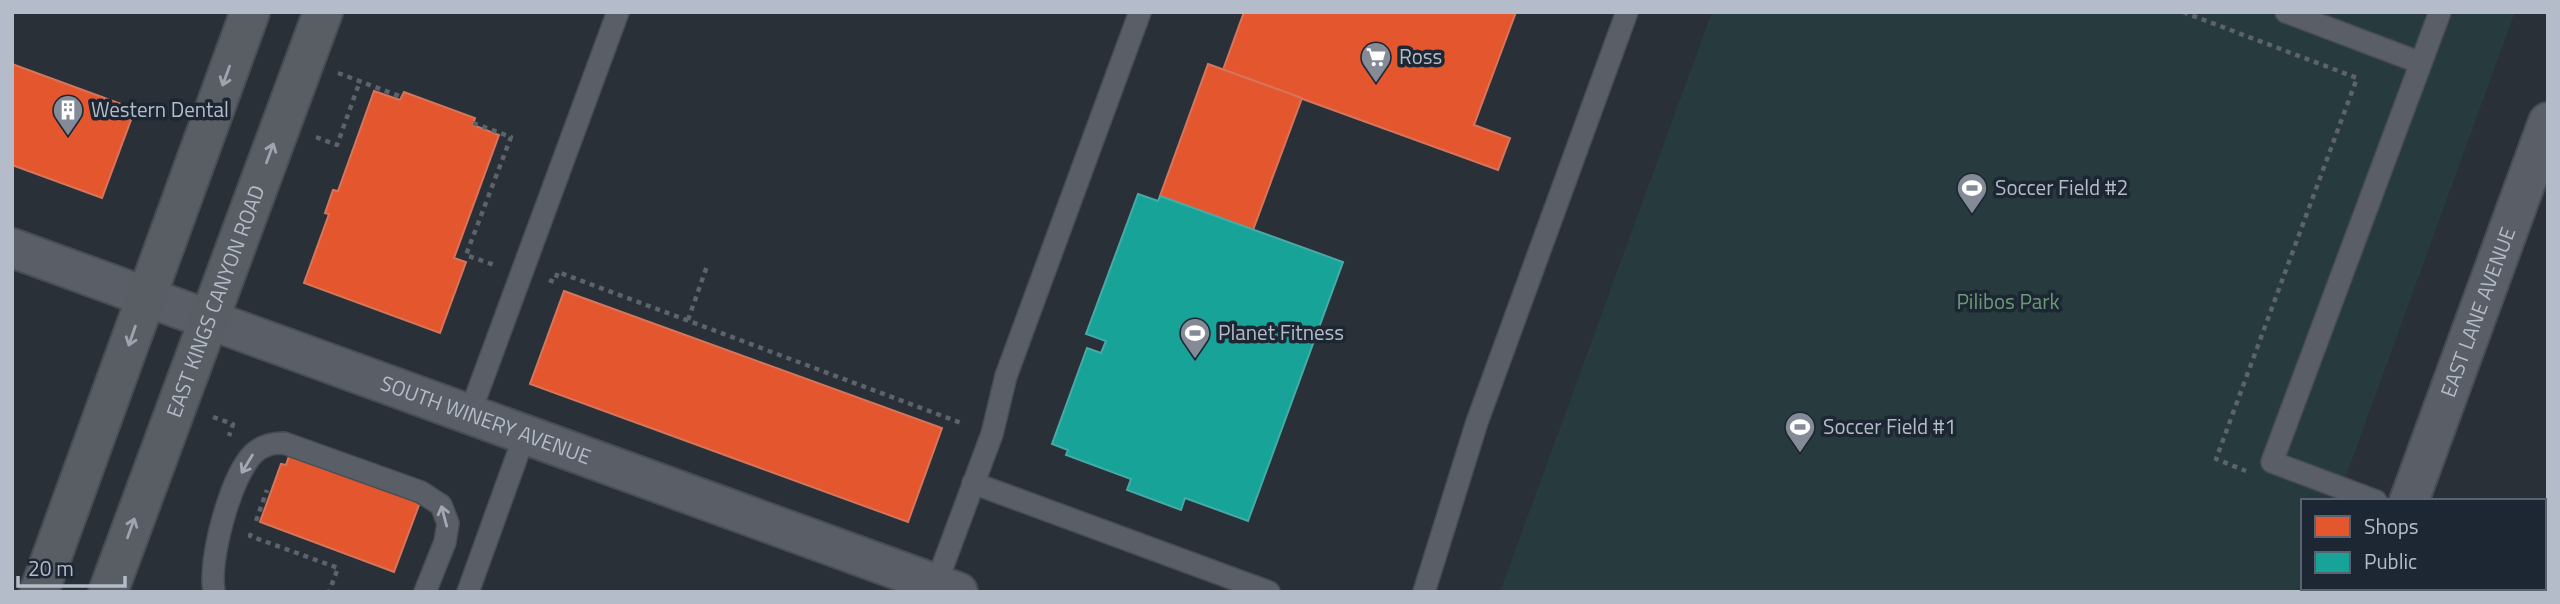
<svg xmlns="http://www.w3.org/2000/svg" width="2560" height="604" viewBox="0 0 2560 604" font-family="'Titillium Web',sans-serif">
<rect width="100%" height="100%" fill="#2a3038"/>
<path fill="#273a3e" d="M1712 12H2515L2337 501H2303L2304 592H1500Z"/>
<g fill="#e4572e" stroke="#d6755c" stroke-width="2">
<path d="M1244 12H1516L1474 125 1510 138 1498 170 1223 70Z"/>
<path d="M12 64 135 109 102 198 12 165Z"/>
<path d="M1208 64 1302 98 1253 230 1160 196Z"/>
<path d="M374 91 400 100 404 92 475 118 473 125 499 135 454 258 466 262 440 333 304 283 329 214 325 213 333 190 338 191Z"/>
<path d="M564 291 942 428 908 522 530 384Z"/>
<path d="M289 456 329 471 332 464 422 497 394 572 260 522 281 464 286 465Z"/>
</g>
<path fill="#17a398" stroke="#46aaa7" stroke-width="2" d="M1138 194 1158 201 1160 196 1343 262 1248 521 1185 498 1181 510 1127 490 1131 479 1066 455 1068 450 1052 444 1087 348 1101 353 1106 341 1086 334Z"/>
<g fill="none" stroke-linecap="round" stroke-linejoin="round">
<g stroke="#484c53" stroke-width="24">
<g id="service">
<path d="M2286 12 2421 63"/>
<path d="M470 413 618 12"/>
<path d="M973 483 1269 592"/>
<path d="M2376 501 2272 462 2440 12"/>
<path d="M936 584 992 434 1006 376 1140 12"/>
<path d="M214 591C208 560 231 475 254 453 263 445 272 443 284 443L421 492 441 505 448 523 445 542 425 592"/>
<path d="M468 592 525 434"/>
<path d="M1424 592 1477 422 1627 12"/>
</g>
</g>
<g stroke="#484c53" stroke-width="42">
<g id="minor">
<path id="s1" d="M12 248 958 592"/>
</g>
</g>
<g stroke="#484c53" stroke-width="42">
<g id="tertiary">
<path id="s2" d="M2409 501 2548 122"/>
<path d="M2376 592 2377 588"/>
</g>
</g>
<g stroke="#484c53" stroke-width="42">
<g id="secondary">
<path d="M39 592 250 12"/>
<path id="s3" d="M108 592 323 12"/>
</g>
</g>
<g stroke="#5d636a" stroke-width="4.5" stroke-dasharray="5 5" stroke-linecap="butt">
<path d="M2183 12 2357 78 2216 459 2246 471"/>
<path d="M338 73 402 97"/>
<path d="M473 123 511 137 466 255 494 265"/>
<path d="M316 137 337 145 360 81"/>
<path d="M549 280 554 282 558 272 964 424"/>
<path d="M688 320 707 266"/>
<path d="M213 417 233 424 229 436"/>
<path d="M256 521 267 490"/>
<path d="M251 533 250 536 338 568 329 592"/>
</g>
<use href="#service" stroke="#5a5e66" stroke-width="21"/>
<use href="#minor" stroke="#5a5e66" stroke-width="38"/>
<use href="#tertiary" stroke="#5a5e66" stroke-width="38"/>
<use href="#secondary" stroke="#595d64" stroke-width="38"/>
</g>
<defs><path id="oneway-shaft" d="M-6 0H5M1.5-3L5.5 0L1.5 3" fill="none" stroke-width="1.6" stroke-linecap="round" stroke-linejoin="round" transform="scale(1.75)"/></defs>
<g stroke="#9da4b0">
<use href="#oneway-shaft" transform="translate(226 76) rotate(110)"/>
<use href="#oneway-shaft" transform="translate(270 153) rotate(-70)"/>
<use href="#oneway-shaft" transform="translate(132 336) rotate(109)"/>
<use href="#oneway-shaft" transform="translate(131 528) rotate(-70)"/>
</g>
<g stroke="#a2a9b5">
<use href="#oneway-shaft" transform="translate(247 464) rotate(121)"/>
<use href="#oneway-shaft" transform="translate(444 516) rotate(-105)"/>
</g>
<defs>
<g id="supermarket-pin" transform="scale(1.575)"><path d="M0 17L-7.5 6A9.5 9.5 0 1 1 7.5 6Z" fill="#848b96" stroke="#1d2633"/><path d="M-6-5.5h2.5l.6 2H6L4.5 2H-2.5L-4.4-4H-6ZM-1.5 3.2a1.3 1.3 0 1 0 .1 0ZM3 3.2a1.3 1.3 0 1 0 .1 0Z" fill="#fff"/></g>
<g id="building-pin" transform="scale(1.575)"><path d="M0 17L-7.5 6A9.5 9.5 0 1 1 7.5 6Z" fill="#848b96" stroke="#1d2633"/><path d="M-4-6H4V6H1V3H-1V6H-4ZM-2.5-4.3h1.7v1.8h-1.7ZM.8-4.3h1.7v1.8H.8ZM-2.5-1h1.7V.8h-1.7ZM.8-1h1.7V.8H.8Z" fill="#fff"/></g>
<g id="stadium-pin" transform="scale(1.575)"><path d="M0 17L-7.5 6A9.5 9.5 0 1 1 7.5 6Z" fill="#848b96" stroke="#1d2633"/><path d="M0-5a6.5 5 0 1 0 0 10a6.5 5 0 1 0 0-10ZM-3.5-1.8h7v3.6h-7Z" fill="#fff"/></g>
</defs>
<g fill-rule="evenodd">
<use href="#supermarket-pin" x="1376" y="57"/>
<use href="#building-pin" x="68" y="110"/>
<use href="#stadium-pin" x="1972" y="188"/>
<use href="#stadium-pin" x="1195" y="333"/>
<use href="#stadium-pin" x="1800" y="427"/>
</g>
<g text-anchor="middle" stroke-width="7" stroke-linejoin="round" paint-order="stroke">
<g font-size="21" fill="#b4bcc9" stroke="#1d2633" text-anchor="start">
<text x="1399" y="64">Ross</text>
<text x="91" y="117">Western Dental</text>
<text x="1995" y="195">Soccer Field #2</text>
<text x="1218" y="340">Planet Fitness</text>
<text x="1823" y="434">Soccer Field #1</text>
</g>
<g font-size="21" fill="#b4bcc9" stroke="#1d2633">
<text dy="7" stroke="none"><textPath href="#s3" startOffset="310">EAST KINGS CANYON ROAD</textPath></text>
<text dy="7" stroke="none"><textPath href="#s2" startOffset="201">EAST LANE AVENUE</textPath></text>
<text dy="7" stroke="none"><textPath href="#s1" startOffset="504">SOUTH WINERY AVENUE</textPath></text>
</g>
<g font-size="21" fill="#6b9a76" stroke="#1d2633">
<text x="2008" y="309">Pilibos Park</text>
</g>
</g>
<rect width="2560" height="604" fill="none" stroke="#b4bcc9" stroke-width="28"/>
<rect x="2301" y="499" width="245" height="91" fill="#1d2633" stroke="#59626f" stroke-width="2"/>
<rect x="2315" y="516" width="35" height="21" fill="#e4572e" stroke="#59626f" stroke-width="2"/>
<text x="2364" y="534" font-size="21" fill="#b4bcc9">Shops</text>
<rect x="2315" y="552" width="35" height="21" fill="#17a398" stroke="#59626f" stroke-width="2"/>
<text x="2364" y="569" font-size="21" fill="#b4bcc9">Public</text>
<path d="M18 576v10h107v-10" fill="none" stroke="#b4bcc9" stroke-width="3.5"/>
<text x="28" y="576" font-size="21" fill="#b4bcc9" stroke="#1d2633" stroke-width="5" paint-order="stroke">20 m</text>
</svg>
